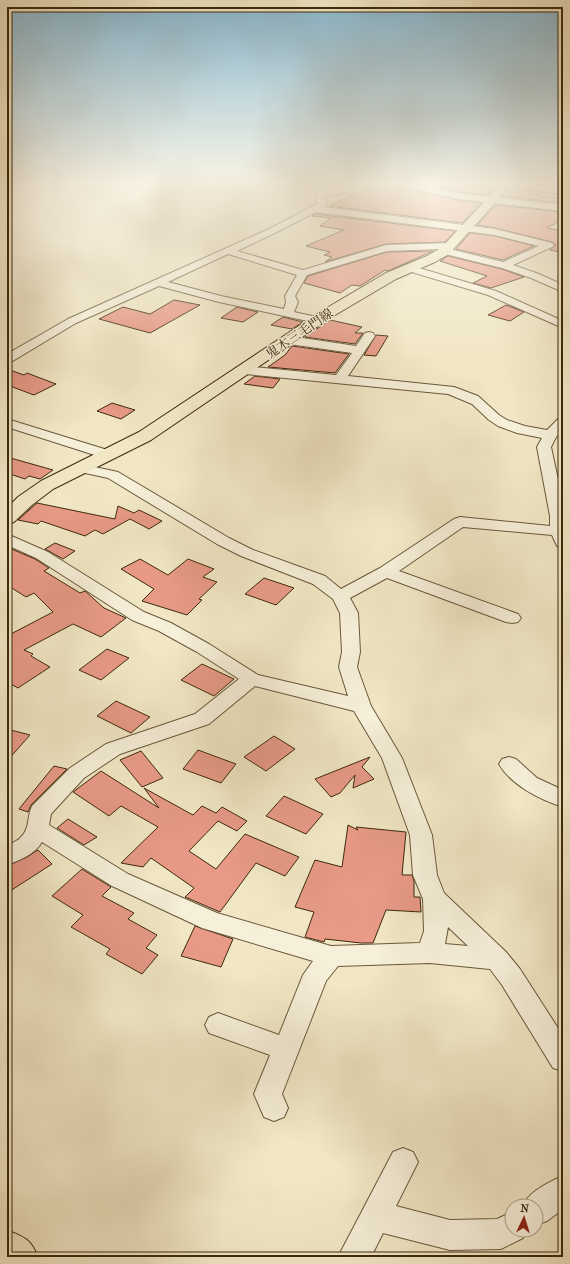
<svg xmlns="http://www.w3.org/2000/svg" width="570" height="1264" viewBox="0 0 570 1264" font-family="'IM FELL French Canon','Noto Serif JP',serif">
<rect width="100%" height="100%" fill="#f1e7c5"/>
<filter id="stains"><feTurbulence type="fractalNoise" baseFrequency=".005" numOctaves="4"/><feColorMatrix values="0 0 0 0 .2 0 0 0 0 .09 0 0 0 0 .02 0 0 0 .5 -.17"/></filter>
<radialGradient id="worn" r=".72"><stop offset=".6" stop-color="#630" stop-opacity="0"/><stop offset="1" stop-color="#630" stop-opacity=".3"/></radialGradient>
<g fill="#e89a87" stroke="#3d290b">
<path d="M380 183H392L397 187 459 200 481 203 462 223 329 206 367 188 379 190Z"/>
<path d="M420 183H494V188L489 195 459 192Z"/>
<path d="M506 187 530 191 528 193 540 194 538 196 563 199V203L502 196Z"/>
<path d="M496 205 563 212V219L547 228 563 231V253L550 250 556 245 552 242 495 228 477 225Z"/>
<path d="M316 214 455 231 445 242 386 244 325 262 332 257 324 255 330 252 306 246 344 230 320 226 331 218 312 216Z"/>
<path d="M470 233 495 236 534 246 503 260 456 249Z"/>
<path d="M433 251 388 271 385 270 360 286 352 285 340 293 304 283 308 276 387 252Z"/>
<path d="M448 256 502 269 524 277 491 288 473 283 487 276 440 261Z"/>
<path d="M174 300 200 305 150 333 99 319 123 307 150 314Z"/>
<path d="M506 305 524 312 510 321 488 315Z"/>
<path d="M237 307 258 312 243 322 221 318Z"/>
<path d="M283 317 303 322 292 329 271 325Z"/>
<path d="M330 320 362 327 355 333H363L355 344 305 337Z"/>
<path d="M376 335 388 336 376 356 364 355Z"/>
<path d="M292 346 349 354 335 373 268 367 285 355Z"/>
<path d="M7 369 24 375 27 373 56 384 34 395 7 385Z"/>
<path d="M255 376 280 379 273 388 244 384Z"/>
<path d="M112 403 135 410 121 419 97 411Z"/>
<path d="M7 457 53 470 40 479 29 476 25 479 7 473Z"/>
<path d="M37 503 115 519 118 506 134 513 139 510 162 521 149 529 130 519 103 534 95 530 85 536 41 521 38 524 18 520Z"/>
<path d="M55 543 75 551 63 559 45 549Z"/>
<path d="M7 547 35 559 49 568 44 571 80 593 85 591 104 608 126 618 101 637 73 624 24 650 33 654 31 656 50 667 18 688 7 682V636L53 612 34 593 26 597 7 585Z"/>
<path d="M140 559 168 575 188 559 214 569 203 577 217 582 199 599 202 600 187 615 142 601 154 589 121 569Z"/>
<path d="M264 578 294 588 276 605 245 594Z"/>
<path d="M107 649 129 658 101 680 79 670Z"/>
<path d="M202 664 234 679 214 696 181 680Z"/>
<path d="M116 701 150 717 131 733 97 716Z"/>
<path d="M7 729 30 735 7 761Z"/>
<path d="M274 736 295 749 266 771 244 757Z"/>
<path d="M198 750 236 764 221 783 183 769Z"/>
<path d="M141 751 163 778 142 787 120 760Z"/>
<path d="M370 757 362 767 374 779 353 788 355 775 340 793 331 797 315 779Z"/>
<path d="M54 766 67 769 31 805 28 812 19 809Z"/>
<path d="M101 771 159 808 144 788 193 815 202 806 216 813 222 807 247 821 237 831 218 821 189 851 216 869 245 834 299 857 285 876 256 863 220 912 185 897 194 888 151 858 143 867 121 863 158 827 121 806 109 816 73 792Z"/>
<path d="M284 796 323 814 306 834 266 816Z"/>
<path d="M68 819 97 837 84 845 57 828Z"/>
<path d="M348 825 358 830 356 827 406 832 402 875H412L414 881V897H420L421 912 386 910 373 943H361L325 939 324 942 305 937 314 912 295 907 315 860 342 867Z"/>
<path d="M38 850 52 864 7 893V866L27 857Z"/>
<path d="M82 869 111 887 102 896 134 913 128 919 157 935 146 948 158 955 142 974 106 954 110 949 71 927 83 915 52 896Z"/>
<path d="M195 926 233 939 221 967 181 956Z"/>
</g>
<g fill="none" stroke-linecap="round" stroke-linejoin="round">
<g stroke="#6a583a" stroke-width="2">
<g id="minor">
<path d="M319 183H327L325 191C338 188 350 183 363 183L347 192 325 196 327 205 324 207 495 229 552 243 554 245 552 247 513 265 539 274 563 285V292L531 278 502 268 441 253 440 251 441 249 387 251 307 275 295 296 298 302 294 312 321 318 323 320 321 322 317 323 219 302 159 286 76 323 11 362 7 363V354L68 319 269 229 317 204 316 192ZM316 212 495 235 539 246 503 262 449 249 454 246 449 243 386 245 303 270 237 251 275 233ZM228 254 297 275 285 296 286 302 284 309 221 296 168 282Z"/>
<path d="M393 183H411L459 193 563 205V211L459 199 397 186Z"/>
<path d="M409 265 496 291 563 321V328L488 295 405 270 404 268Z"/>
<path d="M369 332 373 333 375 336 348 376 454 387 478 396 499 415 507 420 525 426 547 430 558 419 563 418V430L556 437 551 447 563 503V548L557 546 552 535 463 527 399 571 518 614 521 618 518 622 512 623 506 622 387 578 350 598 358 613 360 652 357 667 371 706 402 758 432 835 437 875 444 893 506 952 520 969 563 1036V1071L553 1068 502 985 490 969 430 963 338 966 326 981 282 1094 288 1108 284 1117 274 1121 264 1117 254 1094 270 1055 209 1033 205 1025 209 1017 218 1013 279 1035 303 975 313 961 202 928 112 886 42 842C35 854 20 860 7 865V846C11 843 18 841 21 837 30 829 27 816 32 806L70 768 106 744 195 714 239 679 197 652 159 631 132 620 36 558 7 545V534L48 552 144 612 171 623 209 644 258 675 348 696 339 667 342 652 340 613 333 599 313 584 241 556 217 544 108 478 76 471 74 468 76 465 81 464 118 472 229 538 253 550 325 576 341 589 380 568 454 519 460 517 550 526V516L537 447 542 438 517 433 498 426 489 420 472 404 448 394 245 374 241 373 239 370 241 367 245 366 336 375 352 353 289 344 285 343 283 340 285 337 289 336 356 346 365 333ZM255 686 354 711 382 758 410 835 413 875 423 899 424 931 420 943 331 946 217 913 128 874 49 825 51 814 84 778 120 754 209 724ZM448 927 468 946 445 944Z"/>
<path d="M7 419 114 452 116 455 114 458 109 459 104 458 7 427Z"/>
<path d="M509 757 516 759 537 778 563 790V807C540 800 511 785 499 764L502 759Z"/>
<path d="M403 1148 413 1152 418 1162 396 1206 450 1220 497 1219 512 1212V1230H526L523 1238 501 1249 450 1250 383 1233 371 1257H338L393 1152Z"/>
<path d="M563 1176V1209L547 1221 536 1225V1206H523C528 1192 549 1182 563 1176Z"/>
</g>
</g>
<g stroke="#3d290b" stroke-width="2">
<g id="major">
<path d="M495 183H505V189L496 202 449 254 435 262 396 279 330 318 151 440 53 489 32 505 14 522 7 524V508L18 497 41 481 139 432 320 312 386 273 427 256 441 248 488 198 495 189Z"/>
<path d="M7 1230C25 1238 30 1238 38 1257H7Z"/>
</g>
</g>
<g stroke="#3d290b" stroke-width="2">
<path id="highway" d="M503 183H529L563 189V195L508 186Z"/>
</g>
<use href="#minor" fill="#f6efd9" fill-rule="evenodd"/>
<use href="#major" fill="#f1e7c5" fill-rule="evenodd"/>
<use href="#highway" fill="#f1e7c5" fill-rule="evenodd"/>
</g>
<linearGradient id="sky" x2="0" y2="1"><stop stop-color="#89b9d2"/><stop offset="0.51" stop-color="#f9f4e5"/><stop offset="1" stop-color="#f9f4e5" stop-opacity="0"/></linearGradient>
<rect width="570" height="360" fill="url(#sky)"/>
<g text-anchor="middle" stroke-width="3" stroke-linejoin="round" paint-order="stroke">
<g font-size="13" fill="#3d290b" stroke="#f6efd9">
<text transform="translate(299 333) rotate(-34)" y="5">鬼木三毛門線</text>
</g>
</g>
<rect width="570" height="1264" fill="none" stroke="#f1e7c5" stroke-width="24"/>
<rect x="8" y="8" width="554" height="1248" fill="none" stroke="#3d290b" stroke-width="2"/>
<rect x="12" y="12" width="546" height="1240" fill="none" stroke="#3d290b"/>
<g transform="translate(524 1218) rotate(4)"><circle r="19" fill="#f6efd9" stroke="#aca087"/>
<path d="M0-3L7 15L0 10L-7 15Z" fill="#8f2418"/>
<text y="-6" font-size="11" font-weight="bold" text-anchor="middle" fill="#3d290b">N</text>
</g>
<rect width="100%" height="100%" filter="url(#stains)"/>
<rect width="100%" height="100%" fill="url(#worn)"/>
</svg>
